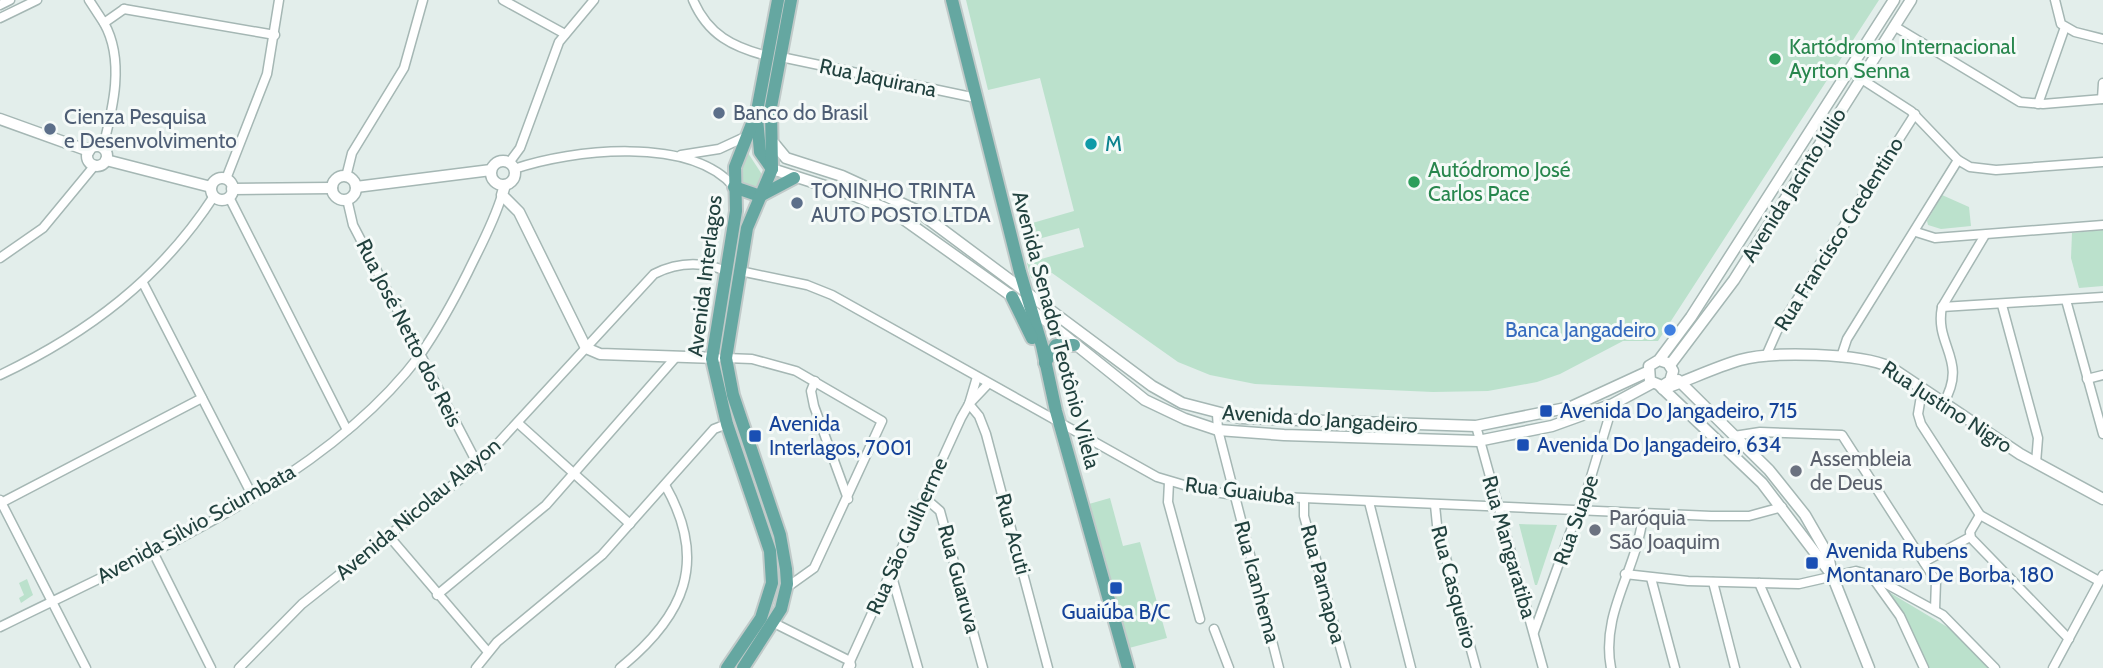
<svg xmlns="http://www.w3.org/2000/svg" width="2103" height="668" viewBox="0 0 2103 668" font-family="Cabin,sans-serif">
<rect width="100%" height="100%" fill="#e3eeeb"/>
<g fill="#bbe1cc">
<path d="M966 0H1879L1658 341H1623L1560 374 1537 382 1488 391 1433 392 1255 384 1210 375 1178 362 1052 273 1031 278 1027 263 1084 247 1079 228 1027 242 1022 226 1074 211 1040 78 988 90Z"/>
<path d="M748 153 763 176 756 192 739 187 741 163Z"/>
<path d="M1942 195 1969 207 1971 226 1941 229 1928 225 1927 221Z"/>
<path d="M2103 230V286L2079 288 2071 258 2072 233Z"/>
<path d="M1110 498 1123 546 1140 542 1167 638 1129 648 1089 504Z"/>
<path d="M1519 524 1557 525 1537 585H1535Z"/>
<path d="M27 579 33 595 21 603 19 598 24 595 19 583Z"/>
<path d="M1882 588 1949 628 1990 668H1926L1906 619Z"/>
</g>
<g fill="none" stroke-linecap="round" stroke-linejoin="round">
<g stroke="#a5b7b4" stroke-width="11">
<g id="minor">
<path d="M89 0 104 23 124 9"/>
<path d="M503 0 565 34"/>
<path d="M693 0C708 35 733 47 767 56"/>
<path d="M2055 0 2061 24 2075 32 2103 39"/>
<path d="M0 5 10 0"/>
<path d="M124 9 275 35"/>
<path d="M0 18 37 0"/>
<path d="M1894 26 2020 102 2043 104 2103 99"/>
<path d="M781 57 976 98"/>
<path d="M1849 71 1911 111 1958 160 1970 167 1996 170 2103 162"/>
<path d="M2102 99 2103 83"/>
<path d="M2038 104 2065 27"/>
<path d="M103 147C113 108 125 60 104 23"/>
<path d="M681 155 719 149 745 137"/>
<path d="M509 163 520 148 559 42 594 0"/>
<path d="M514 169C572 149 691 136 734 187"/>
<path d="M346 177 352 153 404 68 423 0"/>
<path d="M226 179 267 74 279 0"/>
<path d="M229 197 347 430"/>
<path d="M347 199 353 225 478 465"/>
<path d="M1916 232 1935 238 2103 225"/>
<path d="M0 258 43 228 95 165"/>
<path d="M740 271 807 285 832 295 1157 477 1201 490 1234 495 1711 516H1749L1782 507"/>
<path d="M143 283 253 497"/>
<path d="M2066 300 2103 434"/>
<path d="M2002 305 2038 438 2036 463"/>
<path d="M1942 307 2103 297"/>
<path d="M1766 356 1777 331 1915 114"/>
<path d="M1841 357 1847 339 1958 160"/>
<path d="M726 358 752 359 796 371 882 421 814 568 786 588"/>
<path d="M0 375C88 333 160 279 214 196"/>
<path d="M2087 379 2103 375"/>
<path d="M815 381 811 391 814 406 848 499"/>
<path d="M1922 390 1918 414 1921 424 1980 515 2099 581"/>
<path d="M969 404 979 416 986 434 1048 668"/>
<path d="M969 404 977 377"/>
<path d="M1943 404C1969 360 1934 346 1942 307L1985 235"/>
<path d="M1217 414 1218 430 1279 668"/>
<path d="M519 424 630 524"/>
<path d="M1476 426 1543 668"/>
<path d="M1734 436 1760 432 1842 435 1936 581 1935 610"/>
<path d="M1169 482 1168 502 1200 619"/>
<path d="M925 498 940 511 983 668"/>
<path d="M1304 499V516L1346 668"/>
<path d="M0 500 86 668"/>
<path d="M1369 502 1411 668"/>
<path d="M1 503 202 398"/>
<path d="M1435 505 1437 525 1476 668"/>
<path d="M1980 515 1970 532 1971 538 2069 639"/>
<path d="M388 535 488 652"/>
<path d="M152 550 211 668"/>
<path d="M1924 562 1970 537"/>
<path d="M891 573 918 668"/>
<path d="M1625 574 1688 581 1799 584 1856 571 1870 575 1943 615 1995 668"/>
<path d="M1872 577 1900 616 1924 668"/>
<path d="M1651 578 1675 668"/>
<path d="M1713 582 1735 668"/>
<path d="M1759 583 1796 668"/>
<path d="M437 595 546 505 675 358"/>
<path d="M774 623 850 661 851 665"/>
<path d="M0 627C140 557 324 483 420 355 438 329 454 300 468 272 480 247 494 222 502 195"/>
<path d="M1214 629 1229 668"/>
<path d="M1534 632 1574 522 1581 510 1613 404"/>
<path d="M239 668 302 604 478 465 654 274C678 262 701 261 726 271"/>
<path d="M476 668 497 642 602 555 714 429 727 424"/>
<path d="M620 668C684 616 709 562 665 485"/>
<path d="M847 668 961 418 969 404 988 384"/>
<path d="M1611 668C1600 611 1639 568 1643 513"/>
<path d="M2053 668 2103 575"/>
</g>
</g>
<g stroke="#a5b7b4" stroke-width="13">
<g id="tertiary">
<path d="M0 119 89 151"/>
<path d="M772 141 786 158 842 176 916 210 1152 386 1182 403 1240 418 1476 426 1571 407 1647 372"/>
<circle cx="97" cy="156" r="10"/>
<path d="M106 160 211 187"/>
<circle cx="503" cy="173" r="12"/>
<path d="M772 169 853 195 892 211 1044 319 1145 400 1185 419 1218 430 1284 435 1478 441 1552 426 1613 404 1652 383"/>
<circle cx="344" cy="188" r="12"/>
<circle cx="222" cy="189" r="11"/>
<path d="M505 185 502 195 519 212 586 348 600 354 716 358"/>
<path d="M356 187 491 170"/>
<path d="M232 189 332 188"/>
<path d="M1659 360 1668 363 1673 371 1670 381 1662 386 1650 381 1649 366 1659 360 1691 317 1894 0"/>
<path d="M1670 365 1734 280 1911 0"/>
<path d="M1678 380 1769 470 1805 515 1828 555 1832 575 1869 668"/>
<path d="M1661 387 1762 483 1832 575"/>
<path d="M1663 389C1689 380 1713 368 1740 360 1772 351 1860 353 1890 367L2020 454 2103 499"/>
</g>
</g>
<g stroke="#c1cac9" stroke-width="16">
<g id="primary">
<path d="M952 0 1020 272 1042 346 1056 411 1128 668"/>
<path d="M757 118 760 152 772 169"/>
<path d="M734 187 760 196 794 178"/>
<path d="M1012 297 1032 338"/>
<path d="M1045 363 1056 345H1074"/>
<path d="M727 668 761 618 772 583 770 551 727 424 712 359 736 211 735 167 757 111 778 0"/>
<path d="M743 668 781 609 787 584 786 569 780 535 733 395 726 358 747 228 772 169 771 107 791 0"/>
</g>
</g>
<use href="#minor" stroke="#fff" stroke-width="8"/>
<use href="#tertiary" stroke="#fff" stroke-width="10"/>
<use href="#primary" stroke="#65a7a1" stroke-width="12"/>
</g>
<g fill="#2e9e5b" stroke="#f5faf8" stroke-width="2.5">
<circle cx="1775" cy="59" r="7"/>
<circle cx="1414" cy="182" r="7"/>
</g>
<g fill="#5c6f8a" stroke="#f5faf8" stroke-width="2.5">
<circle cx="719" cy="113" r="7"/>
<circle cx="50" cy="129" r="7"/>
<circle cx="797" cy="203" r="7"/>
</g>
<circle fill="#0f9aa8" stroke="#f5faf8" stroke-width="2.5" cx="1091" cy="144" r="7"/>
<circle fill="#3f7fe0" stroke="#f5faf8" stroke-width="2.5" cx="1670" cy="330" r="7"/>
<g fill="#1a4fb4" stroke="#f5faf8" stroke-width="2.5">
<rect x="1539" y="404" width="14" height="14" rx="3.5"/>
<rect x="748" y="429" width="14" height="14" rx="3.5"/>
<rect x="1516" y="438" width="14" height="14" rx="3.5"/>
<rect x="1805" y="556" width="14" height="14" rx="3.5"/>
<rect x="1109" y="581" width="14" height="14" rx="3.5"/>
</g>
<g fill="#6b7280" stroke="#f5faf8" stroke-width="2.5">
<circle cx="1796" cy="471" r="7"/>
<circle cx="1595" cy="530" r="7"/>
</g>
<g text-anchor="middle" stroke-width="6" stroke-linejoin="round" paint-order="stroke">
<g font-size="21" fill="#27864d" stroke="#f5faf8" text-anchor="start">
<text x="1789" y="54">Kartódromo Internacional<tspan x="1789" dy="24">Ayrton Senna</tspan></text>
<text x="1428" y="177">Autódromo José<tspan x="1428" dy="24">Carlos Pace</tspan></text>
</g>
<g font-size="21" fill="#21413e" stroke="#f5faf8">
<text transform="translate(878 78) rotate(12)" y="7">Rua Jaquirana</text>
<text transform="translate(1794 185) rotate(-58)" y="7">Avenida Jacinto Júlio</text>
<text transform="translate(1839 234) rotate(-58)" y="7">Rua Francisco Credentino</text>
<text transform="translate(705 276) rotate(-83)" y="7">Avenida Interlagos</text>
<text transform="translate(1056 330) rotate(75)" y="7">Avenida Senador Teotônio Vilela</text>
<text transform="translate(409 333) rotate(63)" y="7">Rua José Netto dos Reis</text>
<text transform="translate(1947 407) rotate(33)" y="7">Rua Justino Nigro</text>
<text transform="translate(1320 419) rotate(4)" y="7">Avenida do Jangadeiro</text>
<text transform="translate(1240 491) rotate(7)" y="7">Rua Guaiuba</text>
<text transform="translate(418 509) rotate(-40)" y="7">Avenida Nicolau Alayon</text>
<text transform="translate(1576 520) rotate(-70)" y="7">Rua Suape</text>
<text transform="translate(196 524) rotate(-29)" y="7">Avenida Silvio Sciumbata</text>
<text transform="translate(1013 534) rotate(75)" y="7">Rua Acuti</text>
<text transform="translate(907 536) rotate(-66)" y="7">Rua São Guilherme</text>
<text transform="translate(1509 547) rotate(74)" y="7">Rua Mangaratiba</text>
<text transform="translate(959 579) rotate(75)" y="7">Rua Guaruva</text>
<text transform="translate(1257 582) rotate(75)" y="7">Rua Icanhema</text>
<text transform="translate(1323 584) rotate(75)" y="7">Rua Parnapoa</text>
<text transform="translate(1454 587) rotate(75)" y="7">Rua Casqueiro</text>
</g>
<g font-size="21" fill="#4e5e75" stroke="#f5faf8" text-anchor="start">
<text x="733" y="120">Banco do Brasil</text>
<text x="64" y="124">Cienza Pesquisa<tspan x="64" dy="24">e Desenvolvimento</tspan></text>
<text x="811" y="198">TONINHO TRINTA<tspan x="811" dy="24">AUTO POSTO LTDA</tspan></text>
</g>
<g font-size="21" fill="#0d838f" stroke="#f5faf8" text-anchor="start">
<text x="1105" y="151">M</text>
</g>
<g font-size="21" fill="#366cbe" stroke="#f5faf8" text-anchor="end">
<text x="1656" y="337">Banca Jangadeiro</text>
</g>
<g font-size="21" fill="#164399" stroke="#f5faf8" text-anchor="start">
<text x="1560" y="418">Avenida Do Jangadeiro, 715</text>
<text x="769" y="431">Avenida<tspan x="769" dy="24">Interlagos, 7001</tspan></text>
<text x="1537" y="452">Avenida Do Jangadeiro, 634</text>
<text x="1826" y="558">Avenida Rubens<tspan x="1826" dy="24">Montanaro De Borba, 180</tspan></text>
<text x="1116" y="619" text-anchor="middle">Guaiúba B/C</text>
</g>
<g font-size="21" fill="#5b616d" stroke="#f5faf8" text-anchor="start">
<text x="1810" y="466">Assembleia<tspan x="1810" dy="24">de Deus</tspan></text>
<text x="1609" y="525">Paróquia<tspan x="1609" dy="24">São Joaquim</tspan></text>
</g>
</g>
</svg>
